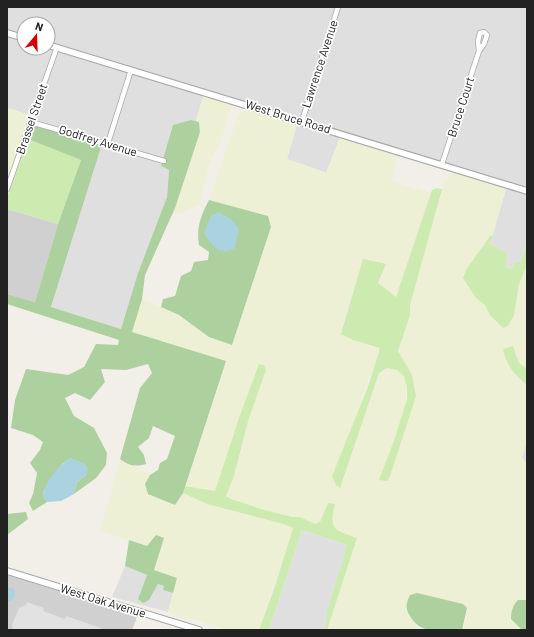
<svg xmlns="http://www.w3.org/2000/svg" width="534" height="637" viewBox="0 0 534 637" font-family="Barlow,sans-serif">
<rect width="100%" height="100%" fill="#f2efe9"/>
<g fill="#e0dfdf">
<path d="M7 7H335L300 118 48 42V24H24V35L7 30Z"/>
<path d="M339 7H527V187L304 119Z"/>
<path d="M7 35 24 40V48L48 47 204 94 182 168 161 166 169 170 167 197 138 273 121 329 51 307 102 144 28 122 30 115 7 108Z"/>
<path d="M297 124 340 137 327 173 287 159Z"/>
<path d="M506 189 527 195V244L521 261 511 269 505 267 508 260 490 244Z"/>
<path d="M527 440V464L522 458Z"/>
<path d="M302 530 347 545 327 611 325 630H269Z"/>
<path d="M125 566 147 575 138 599 149 600 158 584 164 586 163 590 173 593 168 612 112 597Z"/>
</g>
<g fill="#d0d0d0">
<path d="M7 209 58 224 35 302 7 294Z"/>
<path d="M7 575 138 615 132 630H7Z"/>
</g>
<g fill="#eef0d5">
<path d="M203 96 232 105 220 144 215 151 209 165 199 205 180 214 173 213 200 132 199 122 196 121Z"/>
<path d="M7 108 30 115 7 182Z"/>
<path d="M249 109 297 124 287 159 326 173 340 137 398 156 391 181 431 193 396 297 377 283 384 273 363 259 341 334 353 340 380 348 353 424 340 488 379 373 387 368 397 370 404 376 407 387 405 412 395 438 393 461 402 438 416 391 412 375 400 356 399 344 410 315V305L443 183 449 177 456 172 506 189 490 244 507 253 508 260 505 267 511 269 515 263 521 261 527 244V369L519 363 513 346 503 349 516 375 527 385V440L522 458 527 464V600H518L522 630H462L467 616 407 610 415 625 423 630H327L356 538 340 532 334 527 328 503 320 522 315 524 300 517H292L261 509 231 499 226 496 233 479 249 418 266 370 254 376 215 492 184 486 202 434 132 332 142 299 179 315 209 337 268 216 209 200 238 115Z"/>
<path d="M120 459 126 464 137 467 150 475 145 484 175 505 183 493 207 504 285 524 293 528 259 630H226L168 612 177 578 154 570 147 546 100 531Z"/>
</g>
<g fill="#cdebb0">
<path d="M28 139 81 160 58 224 7 209V197Z"/>
<path d="M437 188 442 189 410 305V315L398 351 412 375 416 396 390 476 387 481 379 480 395 438 407 399V387L404 376 397 370 387 368 379 373 340 488 336 485 332 476 369 384 380 348 353 340 341 334 363 259 386 264 378 283 396 297 432 190Z"/>
<path d="M493 235 490 244 507 253 508 260 505 267 511 269 515 263 521 261 527 244V264L519 284 514 315 508 326 503 328 490 315 485 305 476 298 463 278 466 270 490 236Z"/>
<path d="M513 346 519 363 527 369V385C515 375 506 365 503 349Z"/>
<path d="M259 364 264 365 266 370 249 418 233 479 226 496 231 499 261 509 292 517H300L315 524 320 522 328 503 335 504C329 530 333 529 357 538L327 630H325L327 611 347 545 302 530 269 630H259L274 589 293 528 284 524 207 504 183 493 184 486 215 491 240 415Z"/>
</g>
<g fill="#add19e">
<path d="M191 120 199 122 200 132 175 208 145 275 142 299 132 332 226 361 183 493 175 505 148 494 145 484 150 475 158 470 160 463 167 459 175 436 153 426 149 438 138 447 144 455 146 464C135 467 129 466 120 459L140 388 152 373 148 364 126 370 101 369 105 382 90 400 75 393 65 398 74 416 94 428 107 453 106 465 96 478 74 494 77 482 86 475 71 458 62 464 44 490 43 495 47 502 33 511 29 503 33 494 37 473 30 463 40 450 43 442 33 435 11 428 15 400 26 369 68 375 84 367 96 344 118 345 119 340 7 304V294L35 302 58 224 81 160 28 139 33 124 102 144 51 307 121 329 138 273 167 197 169 170 161 166 173 125Z"/>
<path d="M209 200 268 216 271 227 232 345 209 337 179 315 161 307 163 299 175 296 181 276 191 271 194 262 208 260 209 252 199 245C196 228 201 215 209 200Z"/>
<path d="M26 512 28 519 7 535V514Z"/>
<path d="M156 535 164 538 154 570 177 578 173 593 163 590 164 586 158 584 149 600 143 603 138 599 147 575 125 566 129 540 147 546Z"/>
<path d="M417 593 463 604 467 608 462 630C441 630 421 636 410 616 405 608 406 603 410 595Z"/>
<path d="M518 600H527V630H522L511 619C511 611 513 605 518 600Z"/>
</g>
<path fill="#e2e2e2" d="M27 602 44 608 43 611 65 619 66 616 101 628 100 630H13L12 625 19 608 26 605Z"/>
<g fill="#aad3df">
<path d="M219 212 232 220 239 229 235 248C220 256 211 246 204 233L211 216Z"/>
<path d="M71 458 85 464 88 469 86 475 77 482 74 494 61 501 47 502 43 495C45 481 59 465 71 458Z"/>
<path d="M7 587 14 589C17 595 13 600 7 603Z"/>
</g>
<g fill="none" stroke-linecap="round" stroke-linejoin="round">
<g stroke="#a9a9a9" stroke-width="6">
<g id="minor">
<path d="M302 121 338 7"/>
<path d="M31 122 164 161"/>
<path d="M108 143 131 70"/>
<path d="M442 164 479 51 484 44 487 35 484 32 480 33 478 41 479 51"/>
<path d="M7 189 57 47"/>
</g>
</g>
<g stroke="#a9a9a9" stroke-width="8">
<g id="tertiary">
<path d="M7 33 24 38"/>
<path d="M48 45 527 191"/>
<path d="M7 571 199 630"/>
</g>
</g>
<use href="#minor" stroke="#fff" stroke-width="4.5"/>
<use href="#tertiary" stroke="#fff" stroke-width="5.5"/>
</g>
<g text-anchor="middle" stroke-width="3.5" stroke-linejoin="round" paint-order="stroke">
<g font-size="12" fill="#222" stroke="#fff">
<text transform="translate(320 64) rotate(-72)" y="4">Lawrence Avenue</text>
<text transform="translate(461 107) rotate(-72)" y="4">Bruce Court</text>
<text transform="translate(288 117) rotate(17)" y="4">West Bruce Road</text>
<text transform="translate(32 119) rotate(-71)" y="4">Brassel Street</text>
<text transform="translate(98 141) rotate(17)" y="4">Godfrey Avenue</text>
<text transform="translate(103 601) rotate(17)" y="4">West Oak Avenue</text>
</g>
</g>
<rect width="534" height="637" fill="none" stroke="#222222" stroke-width="16"/>
<g transform="translate(36 36) rotate(19)"><circle r="19" fill="#ffffff" stroke="#a7a7a7"/>
<path d="M0-3L7 15L0 10L-7 15Z" fill="#d40000"/>
<text y="-6" font-size="11" font-weight="bold" text-anchor="middle" fill="#222222">N</text>
</g>
</svg>
